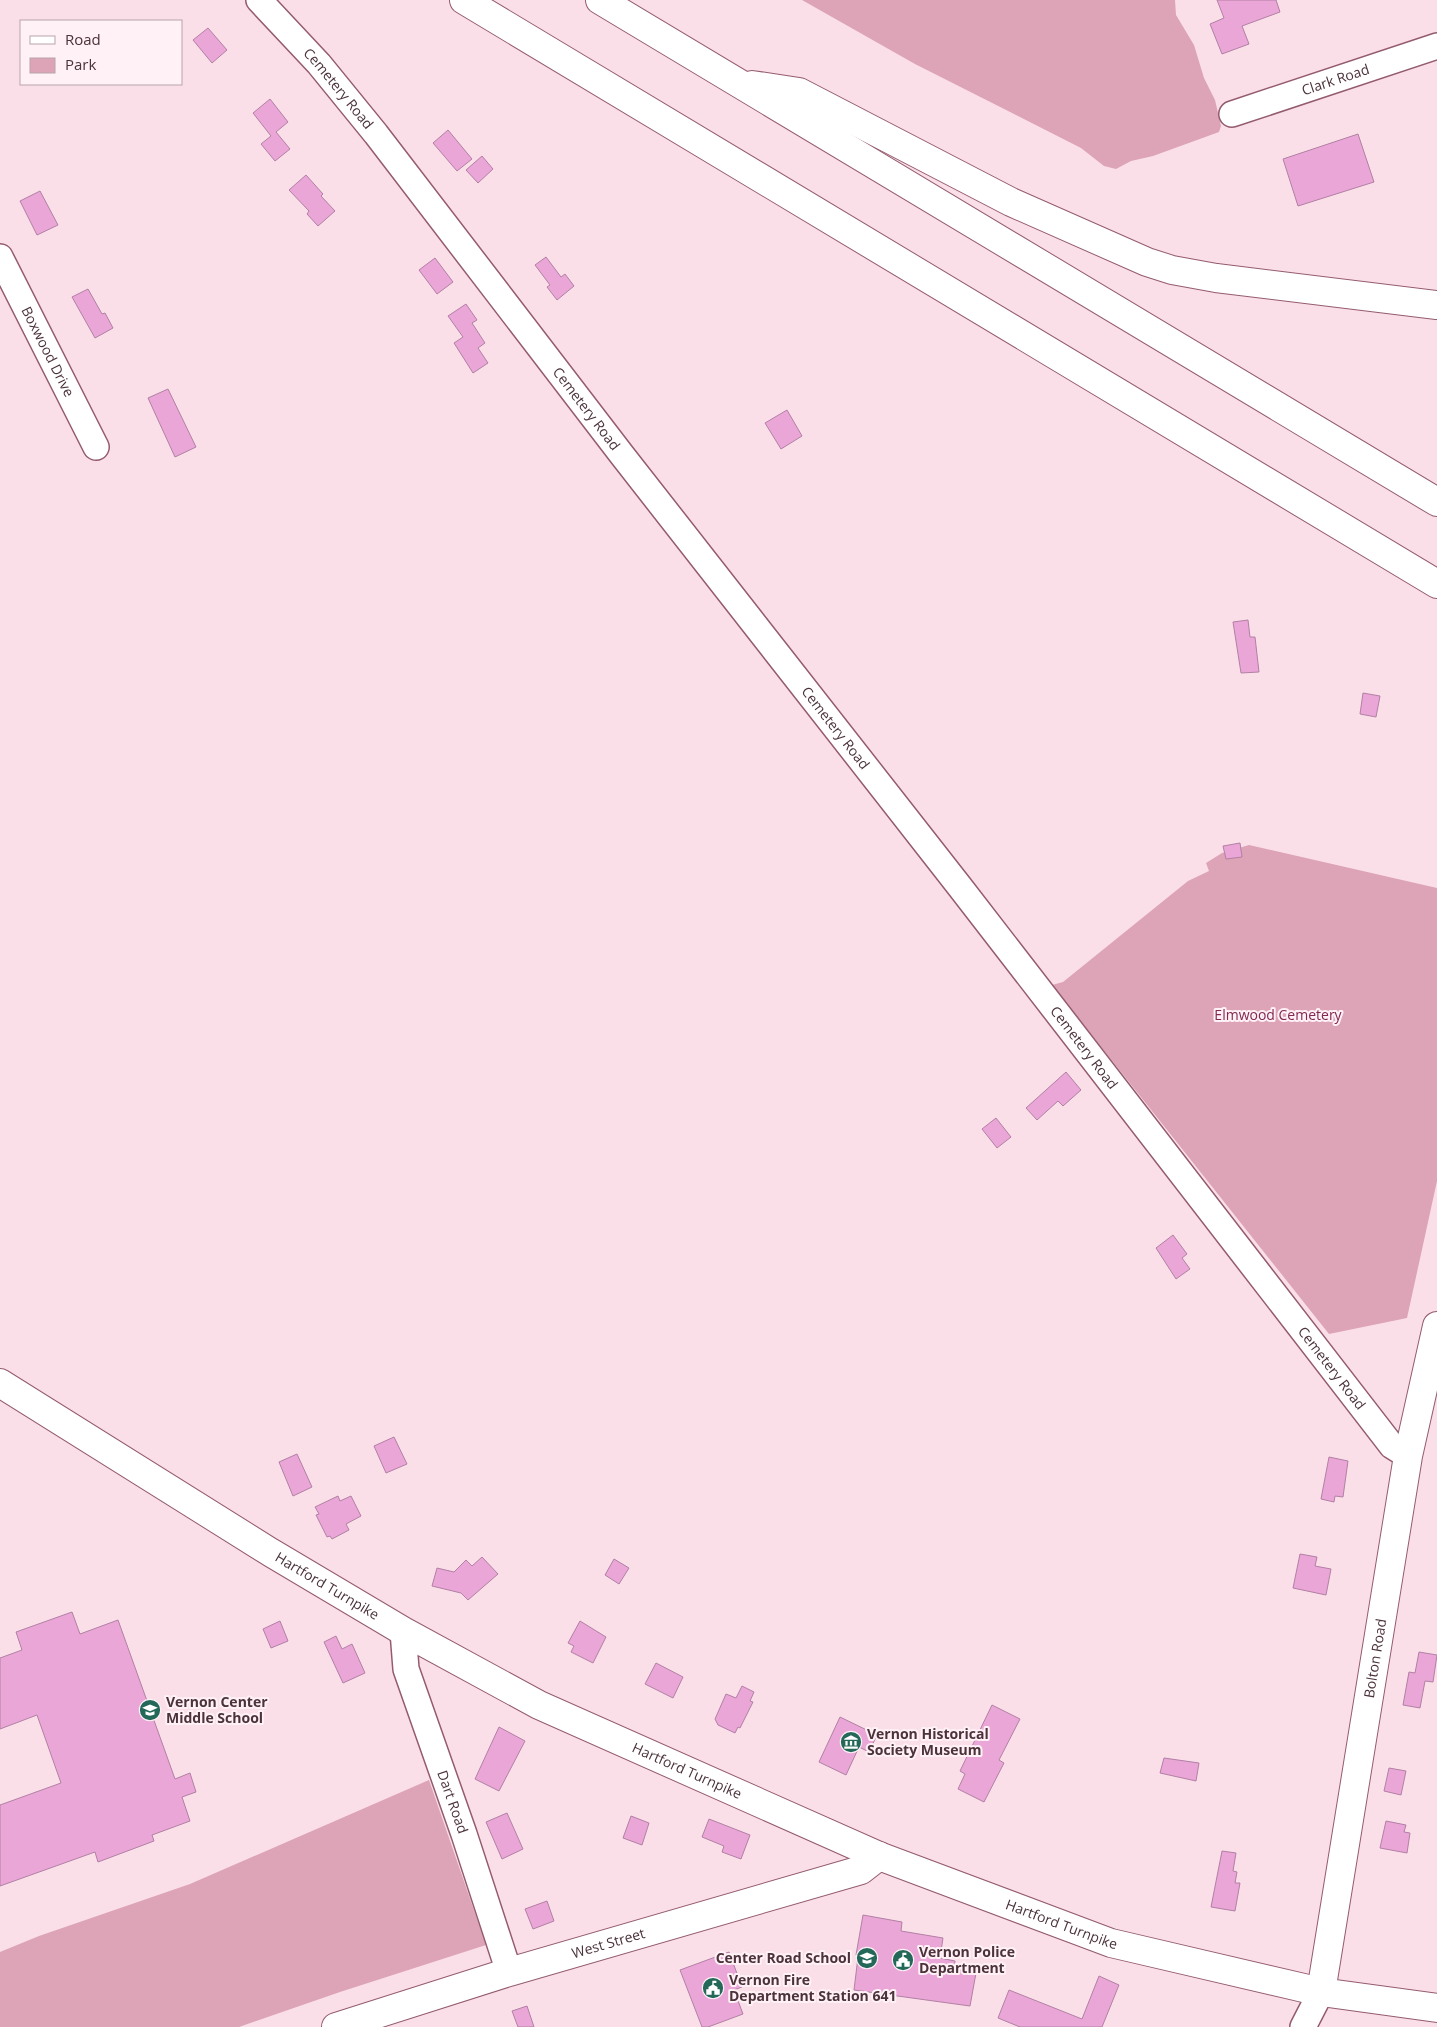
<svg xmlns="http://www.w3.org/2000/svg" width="1437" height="2027" viewBox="0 0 1437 2027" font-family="'Open Sans',sans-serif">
<rect width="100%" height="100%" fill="#fadfe8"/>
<g fill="#dda3b7">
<path d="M802 0H1175L1176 15 1194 45 1204 78 1215 100 1221 126 1219 132 1153 156 1131 161 1116 169 1104 166 1081 148 915 64Z"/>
<path d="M1249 845 1437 888V1181L1407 1318 1329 1334 1052 985 1063 982 1188 881 1209 871 1206 863 1222 853Z"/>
<path d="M429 1780 486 1945 340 1992 239 2027H0V1952L39 1936 190 1884Z"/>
</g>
<g fill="#e9a6d7" stroke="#b280a4">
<path d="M1217 0H1276L1280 12 1242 26 1249 44 1222 54 1210 24 1224 18Z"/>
<path d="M208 28 227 50 212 63 193 40Z"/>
<path d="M270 99 288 122 276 132 290 149 275 161 261 144 271 136 253 113Z"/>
<path d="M448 130 472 159 457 171 433 143Z"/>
<path d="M1358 134 1374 182 1298 206 1283 159Z"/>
<path d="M482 156 493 169 478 183 466 170Z"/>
<path d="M306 175 323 194 321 196 335 211 318 226 307 214 309 211 289 190Z"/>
<path d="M40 191 58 225 37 235 20 201Z"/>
<path d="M546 257 561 277 565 274 574 286 557 300 547 287 550 285 535 265Z"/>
<path d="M435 258 453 282 437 294 419 270Z"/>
<path d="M88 289 102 314 105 313 113 328 95 338 72 297Z"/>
<path d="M466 304 477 320 472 323 485 343 478 348 488 363 473 373 454 343 463 337 448 316Z"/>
<path d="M168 389 196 447 175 457 148 398Z"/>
<path d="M787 410 802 436 781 449 765 423Z"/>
<path d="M1248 620 1250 637H1255L1259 672 1241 673 1233 622Z"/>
<path d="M1363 693 1380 696 1376 717 1360 714Z"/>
<path d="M1240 843 1242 857 1226 859 1223 846Z"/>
<path d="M1066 1072 1081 1090 1063 1106 1058 1101 1037 1120 1026 1108Z"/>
<path d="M996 1118 1011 1137 997 1148 982 1129Z"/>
<path d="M1173 1235 1187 1254 1182 1258 1190 1269 1176 1279 1156 1248Z"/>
<path d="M394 1437 407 1464 386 1473 374 1446Z"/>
<path d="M297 1454 312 1487 293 1496 279 1462Z"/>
<path d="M1329 1457 1348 1461 1343 1497 1335 1496 1334 1502 1321 1499Z"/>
<path d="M338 1496 340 1501 351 1496 361 1516 346 1524 349 1530 332 1539 330 1536 327 1537 316 1515 319 1514 315 1507Z"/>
<path d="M1300 1554 1317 1557 1315 1566 1331 1569 1326 1595 1293 1588Z"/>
<path d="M482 1557 498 1574 468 1600 461 1593 432 1586 437 1568 454 1572 466 1560 472 1566Z"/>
<path d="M614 1559 629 1568 619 1584 605 1575Z"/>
<path d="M72 1612 80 1634 118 1620 175 1779 190 1773 196 1792 182 1797 190 1821 152 1835 154 1841 98 1862 95 1852 0 1886V1805L61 1783 37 1715 0 1729V1658L22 1650 16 1632Z"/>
<path d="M280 1621 288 1641 271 1648 263 1629Z"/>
<path d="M580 1621 606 1637 593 1663 571 1652 574 1646 568 1643Z"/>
<path d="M336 1636 342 1649 352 1644 365 1673 343 1683 324 1642Z"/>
<path d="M1419 1652 1437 1655 1433 1682 1425 1681 1420 1708 1403 1705 1409 1672 1415 1673Z"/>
<path d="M656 1663 683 1677 673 1698 645 1684Z"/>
<path d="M742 1686 754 1692 750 1701 753 1702 740 1728 738 1727 735 1733 718 1725 715 1719 726 1694 736 1698Z"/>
<path d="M992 1705 1020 1719 999 1760 1004 1763 984 1802 958 1789 965 1774 960 1771Z"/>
<path d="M840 1717 877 1735 869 1752 859 1747 846 1775 819 1762Z"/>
<path d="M499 1727 525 1741 499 1791 475 1779Z"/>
<path d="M1164 1758 1199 1763 1196 1781 1160 1773Z"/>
<path d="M1389 1768 1406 1771 1401 1795 1384 1791Z"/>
<path d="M507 1813 523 1849 502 1859 486 1822Z"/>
<path d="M631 1816 649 1823 642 1845 623 1838Z"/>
<path d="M709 1819 750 1835 741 1859 722 1852 724 1846 702 1837Z"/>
<path d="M1386 1821 1406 1825 1404 1832 1410 1833 1407 1853 1380 1848Z"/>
<path d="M1222 1851 1236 1853 1233 1871 1237 1872 1235 1883H1240L1235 1911 1211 1907Z"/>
<path d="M547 1901 554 1921 533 1929 525 1909Z"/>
<path d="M863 1915 902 1922 901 1931 943 1938 940 1958 955 1961 954 1969 976 1973 970 2006 854 1990 858 1957 856 1955Z"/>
<path d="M729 1952 742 1987 734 1990 743 2014 708 2027H702L680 1970Z"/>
<path d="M1099 1976 1119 1985 1102 2027H1020L998 2018 1009 1990 1082 2019Z"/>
<path d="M527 2006 534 2027H518L512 2011Z"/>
</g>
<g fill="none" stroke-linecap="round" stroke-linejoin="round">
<g stroke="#945b70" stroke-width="28">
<g id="minor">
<path id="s1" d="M259 0 319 64 376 134 622 455 960 887 1392 1446 1408 1456"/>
<path id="s2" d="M1232 114 1437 46"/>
<path id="s3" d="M0 257 96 447"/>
<path id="s4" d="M403 1631 406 1669 464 1834 509 1972"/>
<path d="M1303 2027 1321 1992"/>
</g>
</g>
<g stroke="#945b70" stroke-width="30">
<g id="major">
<path id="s5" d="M0 1383 270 1552 403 1631 539 1705 879 1856 1111 1943 1321 1992 1437 2008"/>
<path id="s6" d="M1321 1992 1408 1456 1437 1326"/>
<path id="s7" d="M336 2027 509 1972 861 1870 879 1856"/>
</g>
</g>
<g stroke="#945b70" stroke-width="30">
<g id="highway">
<path d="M464 0 1437 584"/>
<path d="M600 0 1437 502"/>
<path d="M752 85 799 92 1011 202 1147 262 1172 270 1216 278 1437 305"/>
</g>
</g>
<use href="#minor" stroke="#fff" stroke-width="25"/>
<use href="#major" stroke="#fff" stroke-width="28"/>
<use href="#highway" stroke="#fff" stroke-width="28"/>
</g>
<defs>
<g id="school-disc" transform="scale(1.125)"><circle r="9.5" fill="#24685a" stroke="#fff1f5"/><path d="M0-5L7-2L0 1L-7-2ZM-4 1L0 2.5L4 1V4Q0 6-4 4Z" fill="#fff"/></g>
<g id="museum-disc" transform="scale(1.125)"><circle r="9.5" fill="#24685a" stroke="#fff1f5"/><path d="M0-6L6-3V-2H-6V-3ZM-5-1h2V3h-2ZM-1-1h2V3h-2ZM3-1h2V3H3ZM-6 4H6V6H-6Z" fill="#fff"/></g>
<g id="civic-disc" transform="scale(1.125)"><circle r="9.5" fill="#24685a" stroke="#fff1f5"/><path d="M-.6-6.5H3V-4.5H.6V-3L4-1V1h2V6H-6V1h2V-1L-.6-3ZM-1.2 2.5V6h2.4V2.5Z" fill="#fff"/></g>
</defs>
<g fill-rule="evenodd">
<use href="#school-disc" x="150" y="1710"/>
<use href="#museum-disc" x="851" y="1742"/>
<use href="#school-disc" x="867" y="1958"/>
<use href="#civic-disc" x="903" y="1960"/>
<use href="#civic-disc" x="713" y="1988"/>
</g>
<g text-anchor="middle" stroke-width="4" stroke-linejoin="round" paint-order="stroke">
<g font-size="14" fill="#4b323b" stroke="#fff1f5">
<text dy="5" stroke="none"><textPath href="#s2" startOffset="109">Clark Road</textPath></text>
<text dy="5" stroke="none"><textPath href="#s1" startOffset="119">Cemetery Road</textPath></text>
<text dy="5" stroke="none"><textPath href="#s3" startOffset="106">Boxwood Drive</textPath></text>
<text dy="5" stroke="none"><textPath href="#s1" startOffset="524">Cemetery Road</textPath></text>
<text dy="5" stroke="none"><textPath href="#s1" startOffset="929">Cemetery Road</textPath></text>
<text dy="5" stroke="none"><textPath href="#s1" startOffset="1334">Cemetery Road</textPath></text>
<text dy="5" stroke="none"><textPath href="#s1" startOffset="1739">Cemetery Road</textPath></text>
<text dy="5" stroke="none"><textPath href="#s5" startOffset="385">Hartford Turnpike</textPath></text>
<text dy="5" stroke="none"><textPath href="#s6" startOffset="338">Bolton Road</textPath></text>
<text dy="5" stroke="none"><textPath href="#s5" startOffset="790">Hartford Turnpike</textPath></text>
<text dy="5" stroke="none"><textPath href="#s4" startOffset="179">Dart Road</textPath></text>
<text dy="5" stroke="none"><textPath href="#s5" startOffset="1195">Hartford Turnpike</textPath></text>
<text dy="5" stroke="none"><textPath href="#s7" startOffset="285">West Street</textPath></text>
</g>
<g font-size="14" fill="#832751" stroke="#fff1f5">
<text x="1278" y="1020">Elmwood Cemetery</text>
</g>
<g font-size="14" font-weight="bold" fill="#4b323b" stroke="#fff1f5" text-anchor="start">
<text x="166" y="1707">Vernon Center<tspan x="166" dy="16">Middle School</tspan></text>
<text x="867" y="1739">Vernon Historical<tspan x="867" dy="16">Society Museum</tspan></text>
<text x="919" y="1957">Vernon Police<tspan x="919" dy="16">Department</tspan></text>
<text x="851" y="1963" text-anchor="end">Center Road School</text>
<text x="729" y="1985">Vernon Fire<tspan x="729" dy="16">Department Station 641</tspan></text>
</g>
</g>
<rect x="20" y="20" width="162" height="65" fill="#fff1f5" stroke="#b7a5ab"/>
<rect x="30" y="36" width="25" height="8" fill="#ffffff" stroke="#b7a5ab"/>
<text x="65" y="45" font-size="15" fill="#4b323b">Road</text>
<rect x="30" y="58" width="25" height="15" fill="#dda3b7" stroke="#b7a5ab"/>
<text x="65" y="70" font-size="15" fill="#4b323b">Park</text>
</svg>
